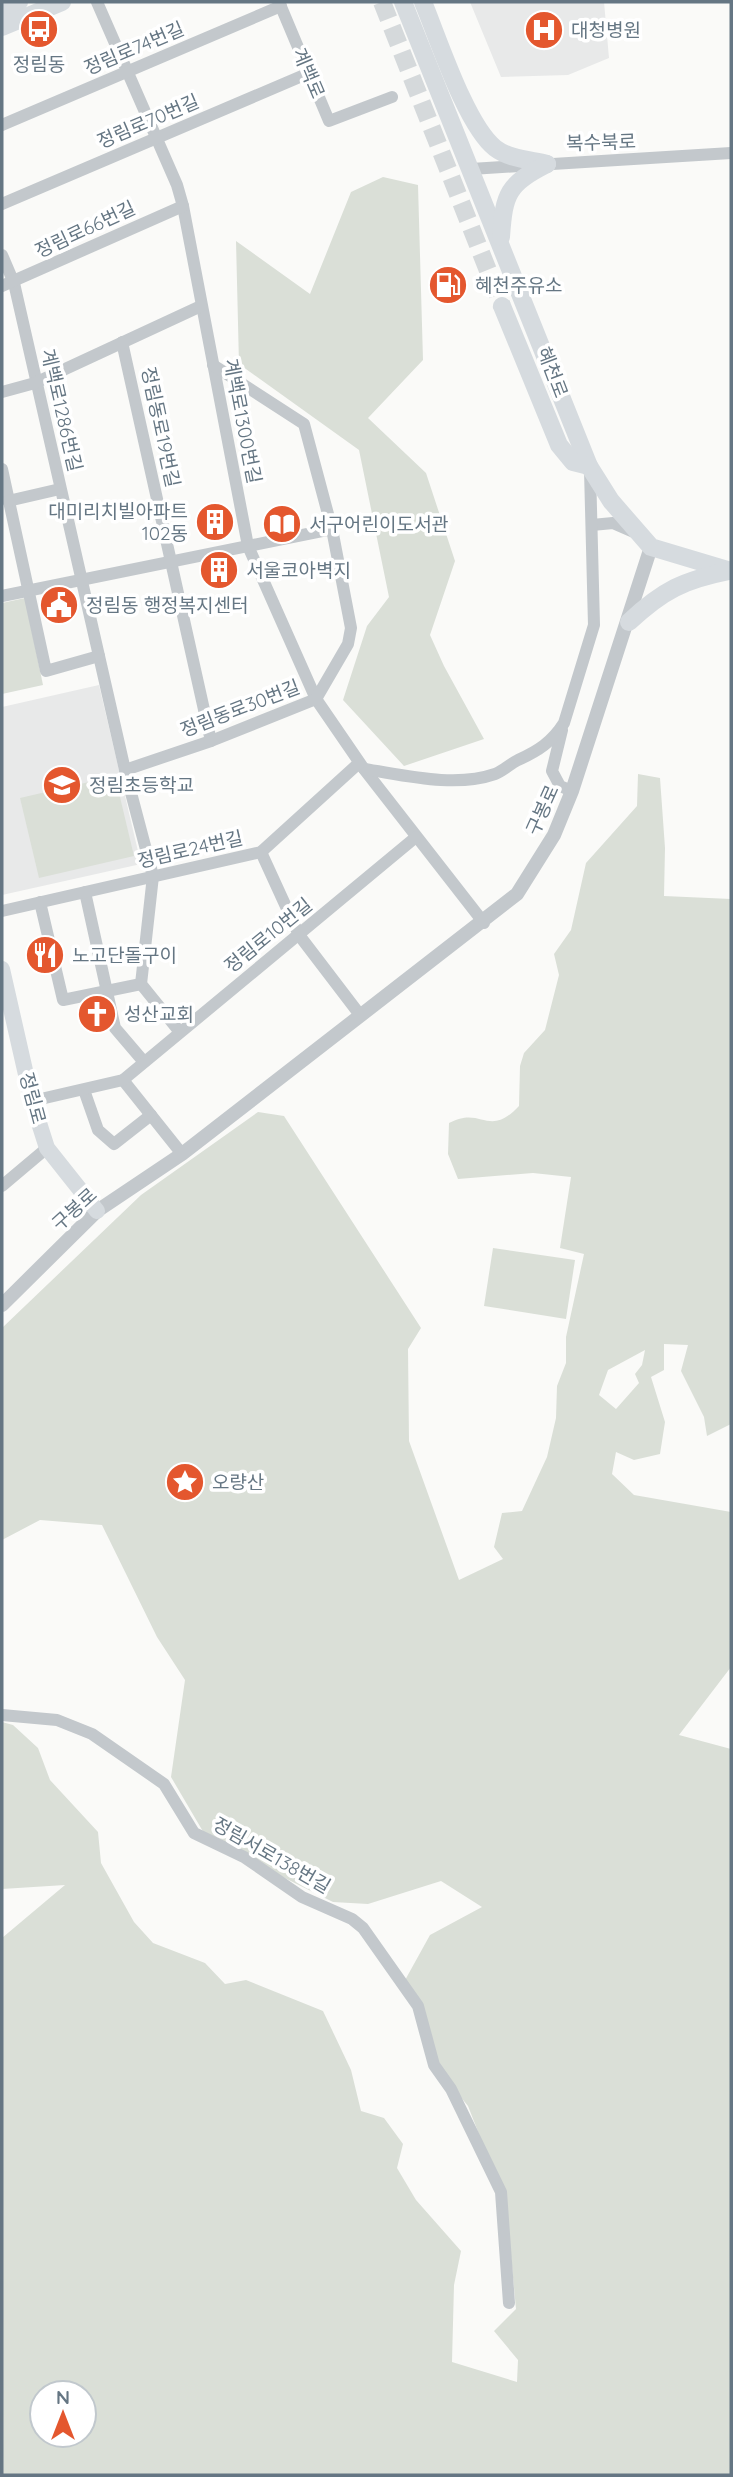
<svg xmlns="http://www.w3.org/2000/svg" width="733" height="2477" viewBox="0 0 733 2477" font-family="Quicksand,'Noto Sans KR',sans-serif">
<rect width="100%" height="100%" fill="#fafaf8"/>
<g fill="#e8e9e9">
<path d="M470 2H604L609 58 568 75 501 77Z"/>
<path d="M99 685 141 864 2 895V707Z"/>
</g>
<g fill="#dadfd7" fill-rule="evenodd">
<path d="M383 177 418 185 423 360 368 418 426 473 455 561 430 635 444 666 484 739 404 766 343 700 367 626 389 597 359 450 239 364 236 241 310 294 351 192Z"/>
<path d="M25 598 43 685 2 694V603Z"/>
<path d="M638 774 660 778 665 848 664 896 731 899V1424L707 1436 704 1417 681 1371 688 1345 664 1344V1370L651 1377 665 1422 660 1454 634 1460 616 1452 612 1474 634 1495 731 1512V1667L679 1735 731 1749V2475H2V1938L65 1885 2 1889V1722L13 1725 38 1748 50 1780 98 1832 101 1863 134 1922 153 1943 205 1963 225 1984 246 1980 323 2011 351 2070 361 2111 384 2118 403 2144 397 2168 416 2200 461 2251 454 2285 452 2362 517 2382 518 2360 494 2331 516 2309 506 2203 468 2106 439 2070 404 1982 430 1935 482 1907 441 1881 368 1904 333 1902 208 1840 171 1777 185 1680 157 1637 102 1525 40 1520 2 1540V1328L141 1195 258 1112 284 1116 421 1328 408 1349 409 1441 459 1580 503 1559 494 1547 502 1513 522 1511 547 1457 556 1418 557 1386 566 1363V1337L584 1254 560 1248 571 1177 533 1173 458 1179 448 1154 449 1123C482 1105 488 1139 519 1106L520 1066 524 1053 545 1030 559 975 554 954 571 930 586 863 637 806ZM645 1350 642 1365 635 1374 639 1383 616 1409 599 1395 608 1370ZM42 2393H84V2435H42Z"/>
<path d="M115 776 134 856 39 878 20 798Z"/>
<path d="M493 1248 575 1260 566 1319 484 1306Z"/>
</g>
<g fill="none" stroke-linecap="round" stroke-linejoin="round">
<path stroke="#d5d9db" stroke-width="18" stroke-dasharray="18 9" stroke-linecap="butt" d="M382 2 502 306"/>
<g stroke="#c3c8cc" stroke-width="12">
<path d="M97 2 177 185 183 206 248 546 316 699 364 769 484 923"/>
<path d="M279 2 329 121 392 97"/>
<path d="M2 125 281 6"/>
<path d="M471 169 731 153"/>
<path d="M2 204 309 73"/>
<path d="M2 255 14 283 125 770 153 876 141 984 179 1031"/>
<path d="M2 286 183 206"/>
<path d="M122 342 211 741"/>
<path d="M2 392 35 383 201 306"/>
<path d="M2 469 46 671 99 656"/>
<path d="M8 501 60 489"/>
<path d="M592 525 613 523 636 533"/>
<path d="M2 596 332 529"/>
<path d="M562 730 552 771 560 786 572 791"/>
<path d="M364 769C404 775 455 788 495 774 503 771 510 764 518 760 538 751 552 742 564 723L594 625 590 470"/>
<path d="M125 770 211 741 316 699 348 644 351 628 332 529 304 424 213 365"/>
<path d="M261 852 299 935 360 1015"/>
<path d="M85 892 115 1028 144 1062"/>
<path d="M40 902 63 1000 141 984"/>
<path d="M2 911 261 852 359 763"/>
<path d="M123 1080 182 1154"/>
<path d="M84 1090 98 1130 114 1144 151 1115"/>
<path d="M32 1101 123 1080 416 837"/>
<path d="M2 1186 47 1148"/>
<path d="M2 1715 57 1720 92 1734 164 1784 194 1833 244 1857 302 1897 352 1919 363 1928 418 2006 434 2065 451 2089 501 2192 509 2303"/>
</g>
<path stroke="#c3c8cc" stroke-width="14" d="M2 1305 97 1211 182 1154 517 894 554 835 572 791 651 547"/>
<path stroke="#d6dbdf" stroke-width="16" d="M2 969 32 1101 47 1148 97 1211"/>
<g stroke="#d6dbdf" stroke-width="18">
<path d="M403 2 589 466 611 501 651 547 731 571"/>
<path d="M423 2C438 38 466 125 495 148 509 159 531 160 547 164"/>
<path d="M2 9 19 2"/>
<path d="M2 27 62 2"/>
<path d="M501 237C504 193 508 184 547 164"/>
<path d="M502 306 559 445 573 462 589 466"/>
<path d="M629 622C663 590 684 580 729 571"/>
</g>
</g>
<defs>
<g id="bus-disc" transform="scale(2.0125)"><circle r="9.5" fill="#e4572e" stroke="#fff"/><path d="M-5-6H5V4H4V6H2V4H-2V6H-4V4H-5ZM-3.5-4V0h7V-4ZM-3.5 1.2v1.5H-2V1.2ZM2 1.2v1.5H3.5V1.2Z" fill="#fff"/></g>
<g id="hospital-disc" transform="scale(2.0125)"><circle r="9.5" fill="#e4572e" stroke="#fff"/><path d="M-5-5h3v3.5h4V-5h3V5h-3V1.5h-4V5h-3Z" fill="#fff"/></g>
<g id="fuel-disc" transform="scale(2.0125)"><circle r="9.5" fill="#e4572e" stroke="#fff"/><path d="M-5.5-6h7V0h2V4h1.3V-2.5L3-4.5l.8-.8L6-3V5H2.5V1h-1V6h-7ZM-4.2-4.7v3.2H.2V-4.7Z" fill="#fff"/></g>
<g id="building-disc" transform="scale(2.0125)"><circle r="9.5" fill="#e4572e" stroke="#fff"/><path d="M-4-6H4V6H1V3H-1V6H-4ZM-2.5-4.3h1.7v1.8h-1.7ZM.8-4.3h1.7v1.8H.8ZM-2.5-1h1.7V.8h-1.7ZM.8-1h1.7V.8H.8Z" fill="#fff"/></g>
<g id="library-disc" transform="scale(2.0125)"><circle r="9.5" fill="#e4572e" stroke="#fff"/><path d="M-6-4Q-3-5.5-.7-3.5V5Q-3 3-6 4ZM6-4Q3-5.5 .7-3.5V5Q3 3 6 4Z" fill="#fff"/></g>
<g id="civic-disc" transform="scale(2.0125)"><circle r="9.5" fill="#e4572e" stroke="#fff"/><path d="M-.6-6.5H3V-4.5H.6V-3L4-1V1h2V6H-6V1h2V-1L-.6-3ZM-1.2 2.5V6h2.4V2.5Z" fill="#fff"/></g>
<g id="school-disc" transform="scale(2.0125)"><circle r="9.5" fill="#e4572e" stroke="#fff"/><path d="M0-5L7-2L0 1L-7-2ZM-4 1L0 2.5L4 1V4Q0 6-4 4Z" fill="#fff"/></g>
<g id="restaurant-disc" transform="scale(2.0125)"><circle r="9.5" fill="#e4572e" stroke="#fff"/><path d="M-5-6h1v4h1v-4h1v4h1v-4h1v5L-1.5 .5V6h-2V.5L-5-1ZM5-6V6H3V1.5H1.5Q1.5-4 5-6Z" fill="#fff"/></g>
<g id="church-disc" transform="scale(2.0125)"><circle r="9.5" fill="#e4572e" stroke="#fff"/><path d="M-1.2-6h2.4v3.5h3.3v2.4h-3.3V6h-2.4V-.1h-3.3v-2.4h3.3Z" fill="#fff"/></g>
<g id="sight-disc" transform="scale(2.0125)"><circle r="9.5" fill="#e4572e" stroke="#fff"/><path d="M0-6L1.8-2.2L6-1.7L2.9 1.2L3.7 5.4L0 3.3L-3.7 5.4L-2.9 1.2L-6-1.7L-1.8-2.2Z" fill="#fff"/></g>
</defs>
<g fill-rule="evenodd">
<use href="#bus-disc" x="39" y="29"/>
<use href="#hospital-disc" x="544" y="30"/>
<use href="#fuel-disc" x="448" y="285"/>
<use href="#building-disc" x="215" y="522"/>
<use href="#library-disc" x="282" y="524"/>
<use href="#building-disc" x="219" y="570"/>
<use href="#civic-disc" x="59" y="605"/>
<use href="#school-disc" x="62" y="785"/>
<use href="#restaurant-disc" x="45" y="955"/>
<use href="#church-disc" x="97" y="1014"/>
<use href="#sight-disc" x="185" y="1482"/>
</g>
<g text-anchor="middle" stroke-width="7" stroke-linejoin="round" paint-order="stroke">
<g font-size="19" fill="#657683" stroke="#fff" text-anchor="start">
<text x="571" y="37">대청병원</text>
<text x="39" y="71" text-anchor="middle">정림동</text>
<text x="475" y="292">혜천주유소</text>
<text x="188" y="518" text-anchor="end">대미리치빌아파트<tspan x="188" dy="22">102동</tspan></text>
<text x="309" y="531">서구어린이도서관</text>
<text x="246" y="577">서울코아벽지</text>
<text x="86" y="612">정림동 행정복지센터</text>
<text x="89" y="792">정림초등학교</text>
<text x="72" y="962">노고단돌구이</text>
<text x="124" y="1021">성산교회</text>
<text x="212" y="1489">오량산</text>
</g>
<g font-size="19" fill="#657683" stroke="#fff">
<text transform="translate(134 48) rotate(-23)" y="7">정림로74번길</text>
<text transform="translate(309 73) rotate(67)" y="7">계백로</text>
<text transform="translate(148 121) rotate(-23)" y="7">정림로70번길</text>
<text transform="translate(601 142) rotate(-2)" y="7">복수북로</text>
<text transform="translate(85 229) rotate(-25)" y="7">정림로66번길</text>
<text transform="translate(553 372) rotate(69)" y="7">혜천로</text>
<text transform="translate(62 410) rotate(77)" y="7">계백로1286번길</text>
<text transform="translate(243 421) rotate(79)" y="7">계백로1300번길</text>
<text transform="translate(161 427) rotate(78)" y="7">정림동로19번길</text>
<text transform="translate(240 708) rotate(-21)" y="7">정림동로30번길</text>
<text transform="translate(542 810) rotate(-66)" y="7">구봉로</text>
<text transform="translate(190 849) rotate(-13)" y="7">정림로24번길</text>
<text transform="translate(268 935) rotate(-39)" y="7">정림로10번길</text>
<text transform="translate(33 1098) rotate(75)" y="7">정림로</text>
<text transform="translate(74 1209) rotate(-42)" y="7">구봉로</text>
<text transform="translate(272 1855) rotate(30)" y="7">정림서로138번길</text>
</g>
</g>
<rect width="733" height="2477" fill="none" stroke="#657683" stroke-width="7"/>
<g transform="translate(63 2414)"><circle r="33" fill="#ffffff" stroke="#c1c8cd" stroke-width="2"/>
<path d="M0-5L12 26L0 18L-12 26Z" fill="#e4572e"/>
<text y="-10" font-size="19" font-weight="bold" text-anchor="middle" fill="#657683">N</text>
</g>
</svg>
